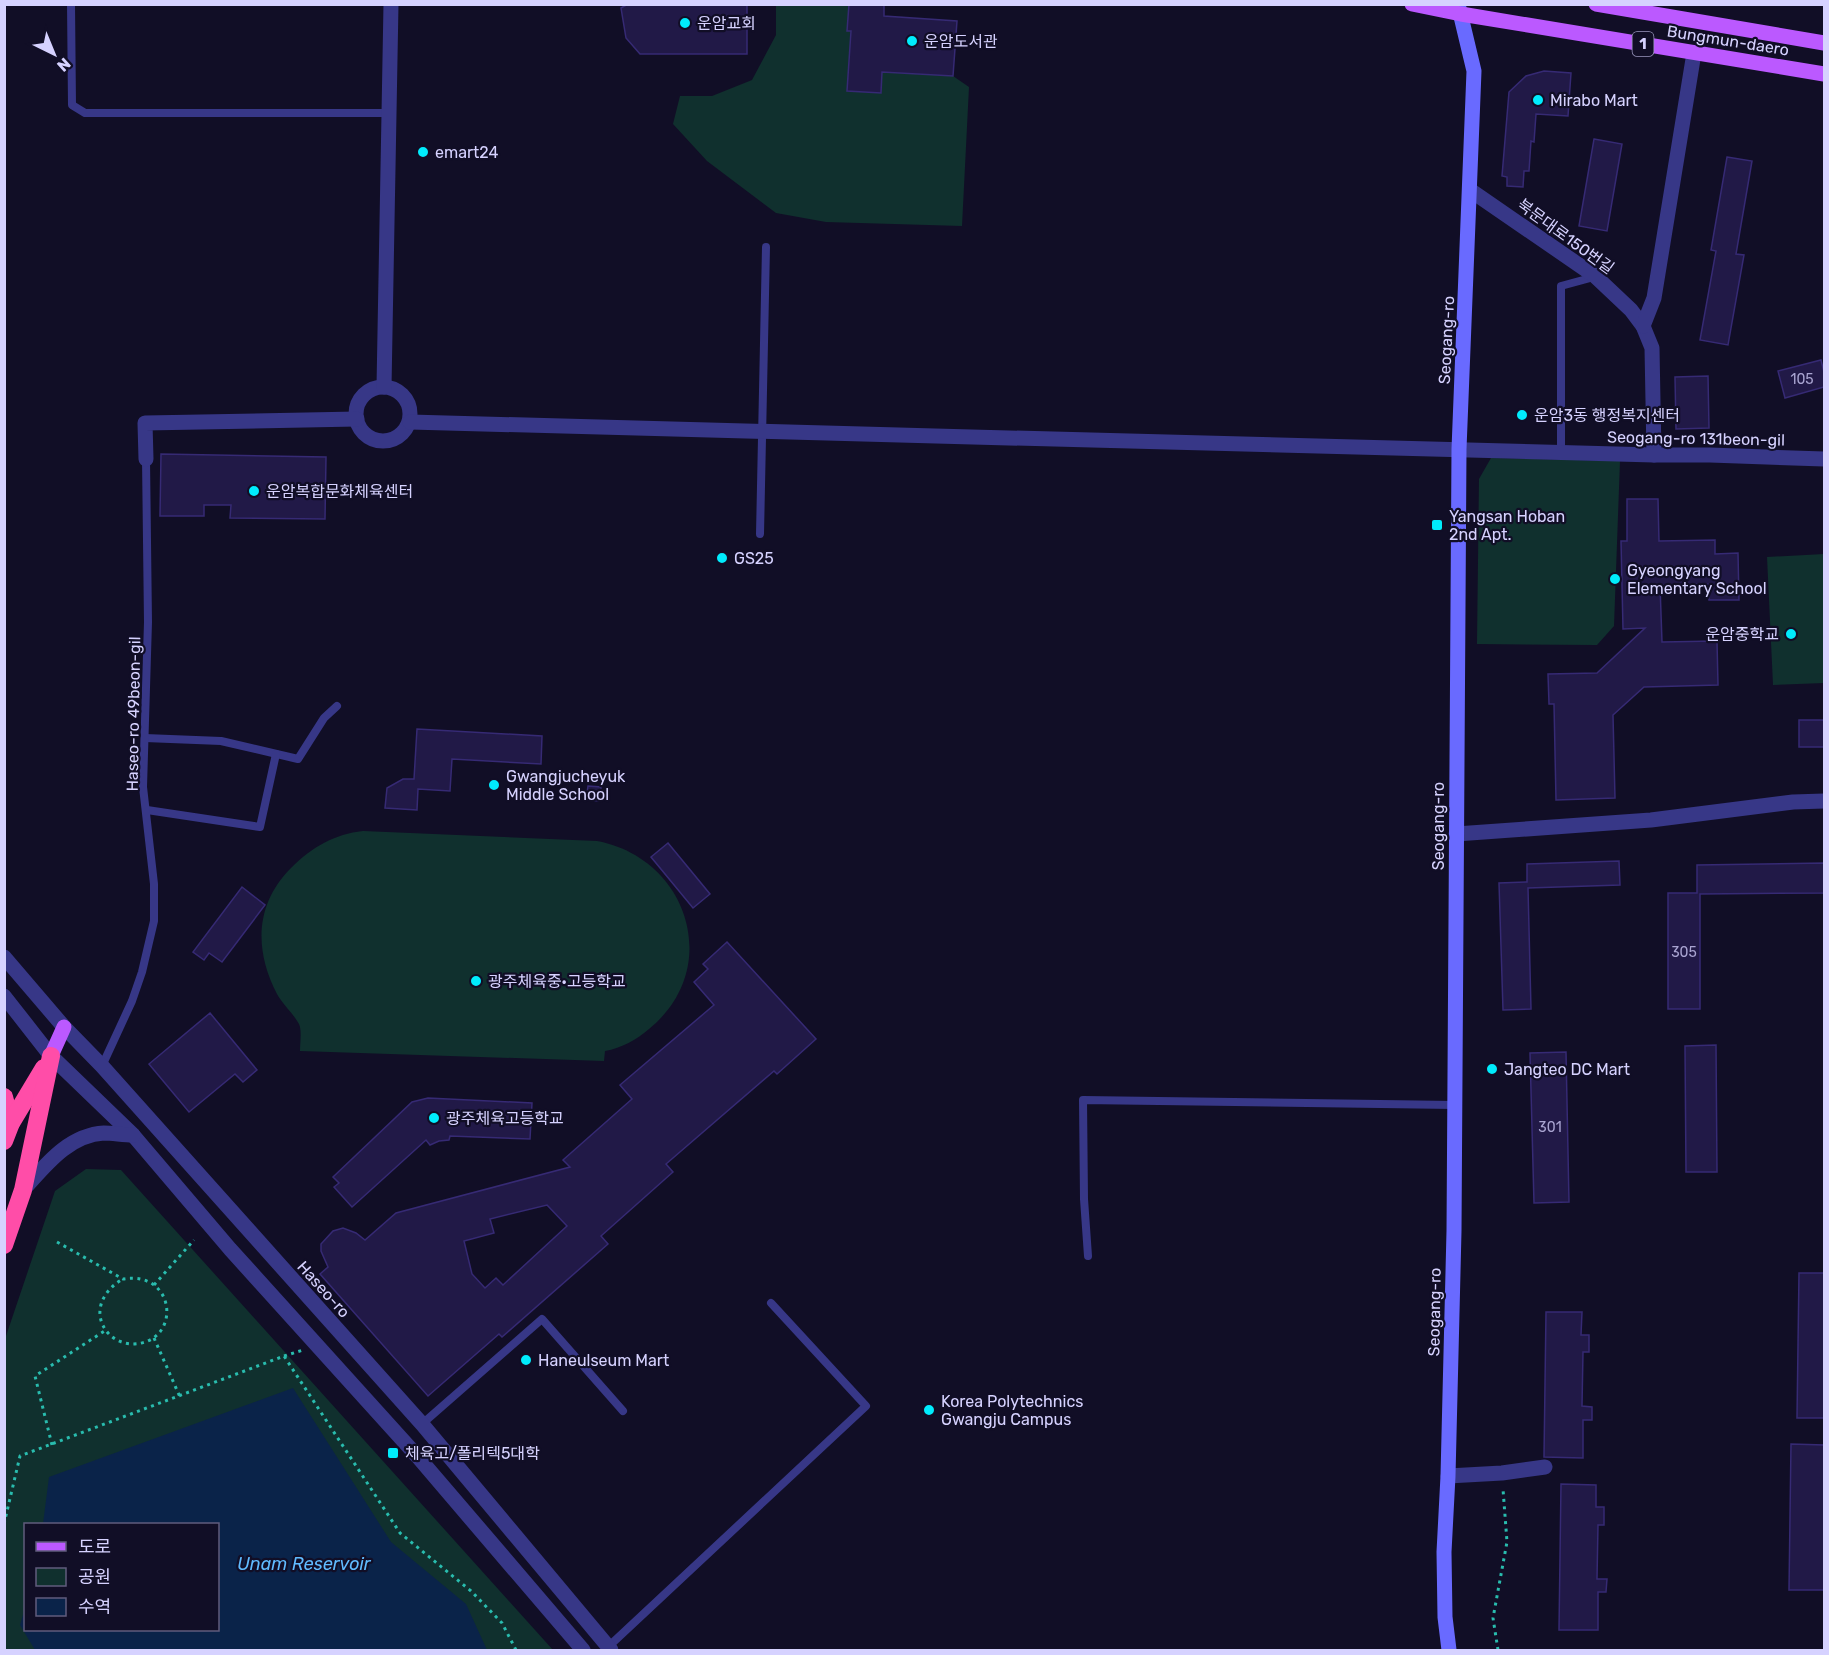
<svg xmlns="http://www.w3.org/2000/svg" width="1829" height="1655" viewBox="0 0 1829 1655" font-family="Rubik,'Noto Sans KR',sans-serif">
<rect width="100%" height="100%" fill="#110e26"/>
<g fill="#10302e" fill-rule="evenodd">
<path d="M776 5H849L847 30 869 32 850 51 847 91 881 93 882 72 953 76 969 87 962 226 826 222 776 213 707 161 673 124 680 96H712L752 80 776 35Z"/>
<path d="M1491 458 1620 461 1614 626 1597 645 1477 644 1479 479Z"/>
<path d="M1824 554V683L1773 685 1767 557Z"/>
<path d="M363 831 597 841C688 858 724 968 649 1029 636 1040 622 1048 605 1051L604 1061 300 1051C300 1043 302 1030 299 1024 293 1013 283 1005 277 994 254 950 255 904 291 868 312 847 335 834 363 831Z"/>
<path d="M86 1169 121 1170 553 1650H5V1339L55 1191ZM26 1524H218V1630H26Z"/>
</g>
<path fill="#0a2349" d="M293 1388 391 1542 466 1604 487 1650H35L20 1625 25 1608 26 1630H218V1524H43L49 1477Z"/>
<g fill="#211947" stroke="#362a74" stroke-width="1.5" fill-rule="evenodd">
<path d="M628 4H747V54H640L626 38 621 8Z"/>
<path d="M849 4H884V16L957 21 953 76 882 72 881 93 847 91 851 31H847Z"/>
<path d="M1544 71 1571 73 1568 116 1536 114 1534 142 1531 141 1529 171H1524L1523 187 1507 186V177L1502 176 1509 92 1526 76Z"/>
<path d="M1594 139 1622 144 1607 231 1579 226Z"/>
<path d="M1727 157 1752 161 1736 254 1744 255 1728 345 1700 340 1716 251 1711 250Z"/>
<path d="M1821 360 1824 372V387L1785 398 1778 371Z"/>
<path d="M1708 376 1709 428 1676 429 1675 377Z"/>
<path d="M161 454 326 457 325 519 230 518 231 505H204V516H160Z"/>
<path d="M1627 499H1658L1659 541 1715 540V554L1738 553 1739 600H1709L1708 584 1660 585 1662 642 1717 641 1718 685 1644 687 1613 715 1615 798 1556 800 1554 704H1549L1548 674 1597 673 1645 628 1623 629 1621 541H1627Z"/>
<rect x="1799" y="720" width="25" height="27"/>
<path d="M417 729 542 736 541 764 452 759 450 791 418 789 417 810 385 808 387 788 403 779H414Z"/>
<path d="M588 786 601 787 600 801 586 800Z"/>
<path d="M668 843 710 894 693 908 651 857Z"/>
<path d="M1619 861 1620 885 1528 888 1531 1009 1503 1010 1499 883 1527 882V864Z"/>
<path d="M1824 863V893L1700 894V1009H1668V893H1697V865Z"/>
<path d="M242 887 265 905 222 962 209 953 204 960 193 952Z"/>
<path d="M727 942 816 1039 777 1074 774 1071 666 1164 673 1172 601 1236 608 1244 502 1337 499 1334 428 1396 320 1274 328 1267 321 1251V1244L333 1231 343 1228 356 1233 365 1240 396 1213 570 1167 563 1160 632 1099 620 1085 714 1005 694 982 708 969 703 964ZM547 1205 567 1226 503 1285 496 1278 485 1288 472 1274 464 1241 494 1233 490 1219Z"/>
<path d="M210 1013 257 1070 243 1082 235 1074 189 1112 149 1064Z"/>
<path d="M1716 1045 1717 1172H1686L1685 1046Z"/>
<path d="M1566 1052 1569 1202 1534 1203 1530 1053Z"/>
<path d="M428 1098 532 1103 530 1139 450 1136 449 1140 439 1141 430 1145 426 1140 352 1207 334 1187 339 1183 333 1177 412 1102Z"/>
<path d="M1799 1273H1824V1418H1797Z"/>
<path d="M1546 1312H1582L1581 1335H1589V1352H1583L1582 1406 1592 1407V1420H1583V1458L1544 1457Z"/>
<path d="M1791 1444 1824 1445V1590H1789Z"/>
<path d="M1561 1484 1596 1485V1507H1604V1525H1598L1597 1579H1607L1606 1592H1598V1630H1559Z"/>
</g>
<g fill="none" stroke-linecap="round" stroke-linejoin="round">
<g stroke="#29bcae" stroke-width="3" stroke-dasharray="3 4.5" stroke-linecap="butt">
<path d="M57 1242 123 1279C177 1270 182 1343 133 1344 124 1344 114 1340 108 1333 91 1313 103 1290 123 1279"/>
<path d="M154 1285 194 1240"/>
<path d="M154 1338 180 1397"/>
<path d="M284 1356 303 1350"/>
<path d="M52 1445 35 1376 106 1330"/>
<path d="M4 1524 20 1456 284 1356 400 1533 471 1591 502 1623 516 1650"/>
<path d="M1498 1650 1493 1618 1507 1542 1503 1489"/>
</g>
<g stroke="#373787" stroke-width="8">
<path d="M71 4 72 105 85 113H389"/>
<path d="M1561 452V286L1594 277"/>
<path d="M760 534 766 247"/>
<path d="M145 738 221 741 298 759 324 718 337 706"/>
<path d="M147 810 260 827 276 754"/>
<path d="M102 1066 132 1001 142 972 154 921V884L143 787 148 622 146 459"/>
<path d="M1088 1256 1084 1199 1083 1100 1454 1105"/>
<path d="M422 1424 542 1319 623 1411"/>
<path d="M608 1647 866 1406 771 1303"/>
</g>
<g stroke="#373787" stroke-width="15">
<path d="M1470 190 1595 276 1631 310 1643 326 1652 348 1654 455"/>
<path d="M1643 326 1654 298 1694 53"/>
<circle cx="383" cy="414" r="27"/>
<path d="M384 387 391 4"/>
<path d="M410 422 1654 455H1710L1824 459"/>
<path d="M146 459 145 423 357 419"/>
<path d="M1456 834 1651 820 1793 802 1824 801"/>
<path d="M1448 1476 1502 1473 1545 1467"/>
</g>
<g stroke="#373787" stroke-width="15">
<path d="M4 957 64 1027 102 1066 422 1424 611 1650"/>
<path d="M4 996 51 1056 133 1135 230 1249 418 1457 583 1650"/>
<path d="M23 1190C45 1166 68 1135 104 1133 113 1133 123 1135 133 1135"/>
</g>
<path stroke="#696aff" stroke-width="15" d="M1449 1650 1445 1617 1444 1552 1448 1476 1454 1231 1459 449 1474 71 1458 4"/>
<g stroke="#bb59ff" stroke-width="15">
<path d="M1412 4 1461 14 1824 74"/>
<path d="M1596 4 1824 43"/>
<path d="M51 1056 64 1027"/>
</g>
<g stroke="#ff4da8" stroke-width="18">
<path d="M4 1097 11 1123"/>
<path d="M4 1141 11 1123 44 1068"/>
<path d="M4 1245 23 1190 51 1056"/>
</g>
</g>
<g fill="#00ecfd" stroke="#110e26" stroke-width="2">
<circle cx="685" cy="23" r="6"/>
<circle cx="912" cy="41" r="6"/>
<circle cx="1538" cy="100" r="6"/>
<circle cx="423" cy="152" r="6"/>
<circle cx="1522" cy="415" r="6"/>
<circle cx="254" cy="491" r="6"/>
<rect x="1431" y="519" width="12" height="12" rx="3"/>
<circle cx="722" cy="558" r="6"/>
<circle cx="1615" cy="579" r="6"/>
<circle cx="1791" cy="634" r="6"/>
<circle cx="494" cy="785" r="6"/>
<circle cx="476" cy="981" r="6"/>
<circle cx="1492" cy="1069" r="6"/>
<circle cx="434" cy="1118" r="6"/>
<circle cx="526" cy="1360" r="6"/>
<circle cx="929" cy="1410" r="6"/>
<rect x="387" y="1447" width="12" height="12" rx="3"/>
</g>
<g text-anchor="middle" stroke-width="4.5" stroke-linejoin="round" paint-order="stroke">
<g font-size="14" fill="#a9a4d1">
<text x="1802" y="384">105</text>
<text x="1684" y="957">305</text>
<text x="1550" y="1132">301</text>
</g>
<rect fill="#110e26" stroke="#9b97be" stroke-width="1.5" x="1632.5" y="32" width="21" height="24" rx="4.5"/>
<g font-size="15" font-weight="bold" fill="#d6d2ff">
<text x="1643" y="49">1</text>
</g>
<g font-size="16" fill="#d6d2ff" stroke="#110e26" text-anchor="start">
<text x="697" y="29">운암교회</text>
<text x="924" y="47">운암도서관</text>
<text x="1550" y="106">Mirabo Mart</text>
<text x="435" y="158">emart24</text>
<text x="1534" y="421">운암3동 행정복지센터</text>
<text x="266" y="497">운암복합문화체육센터</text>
<text x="1449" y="522">Yangsan Hoban<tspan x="1449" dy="18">2nd Apt.</tspan></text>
<text x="734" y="564">GS25</text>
<text x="1627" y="576">Gyeongyang<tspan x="1627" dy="18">Elementary School</tspan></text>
<text x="1779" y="640" text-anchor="end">운암중학교</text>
<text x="506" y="782">Gwangjucheyuk<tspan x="506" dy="18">Middle School</tspan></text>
<text x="488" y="987">광주체육중·고등학교</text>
<text x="1504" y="1075">Jangteo DC Mart</text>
<text x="446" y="1124">광주체육고등학교</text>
<text x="538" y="1366">Haneulseum Mart</text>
<text x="941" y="1407">Korea Polytechnics<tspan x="941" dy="18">Gwangju Campus</tspan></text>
<text x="405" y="1459">체육고/폴리텍5대학</text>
</g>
<g font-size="16" fill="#d6d2ff" stroke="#110e26">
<text transform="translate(1728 40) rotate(9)" y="6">Bungmun-daero</text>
<text transform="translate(1566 236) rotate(36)" y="6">북문대로150번길</text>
<text transform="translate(1446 340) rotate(-87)" y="6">Seogang-ro</text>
<text transform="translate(1696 438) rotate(1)" y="6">Seogang-ro 131beon-gil</text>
<text transform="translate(133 714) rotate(-89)" y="6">Haseo-ro 49beon-gil</text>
<text transform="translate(1438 826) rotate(-90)" y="6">Seogang-ro</text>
<text transform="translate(324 1289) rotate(48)" y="6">Haseo-ro</text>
<text transform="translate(1434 1312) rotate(-89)" y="6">Seogang-ro</text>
</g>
<g font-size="18" font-style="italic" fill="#60bbff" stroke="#110e26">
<text x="304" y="1570">Unam Reservoir</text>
</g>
</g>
<rect width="1829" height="1655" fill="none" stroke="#d6d2ff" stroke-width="12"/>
<rect x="24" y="1523" width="195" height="108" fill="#110e26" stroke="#605c7d" stroke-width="1.5"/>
<rect x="36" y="1542" width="30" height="9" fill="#bb59ff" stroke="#605c7d" stroke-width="1.5"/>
<text x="78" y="1553" font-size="18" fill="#d6d2ff">도로</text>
<rect x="36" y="1568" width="30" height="18" fill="#10302e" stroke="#605c7d" stroke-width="1.5"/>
<text x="78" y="1583" font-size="18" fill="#d6d2ff">공원</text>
<rect x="36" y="1598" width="30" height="18" fill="#0a2349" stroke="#605c7d" stroke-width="1.5"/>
<text x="78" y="1613" font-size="18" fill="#d6d2ff">수역</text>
<g transform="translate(54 54) rotate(137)" stroke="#110e26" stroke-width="4.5" paint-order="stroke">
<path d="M0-4.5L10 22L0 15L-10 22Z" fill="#d6d2ff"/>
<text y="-9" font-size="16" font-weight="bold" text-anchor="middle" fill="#d6d2ff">N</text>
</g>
</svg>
